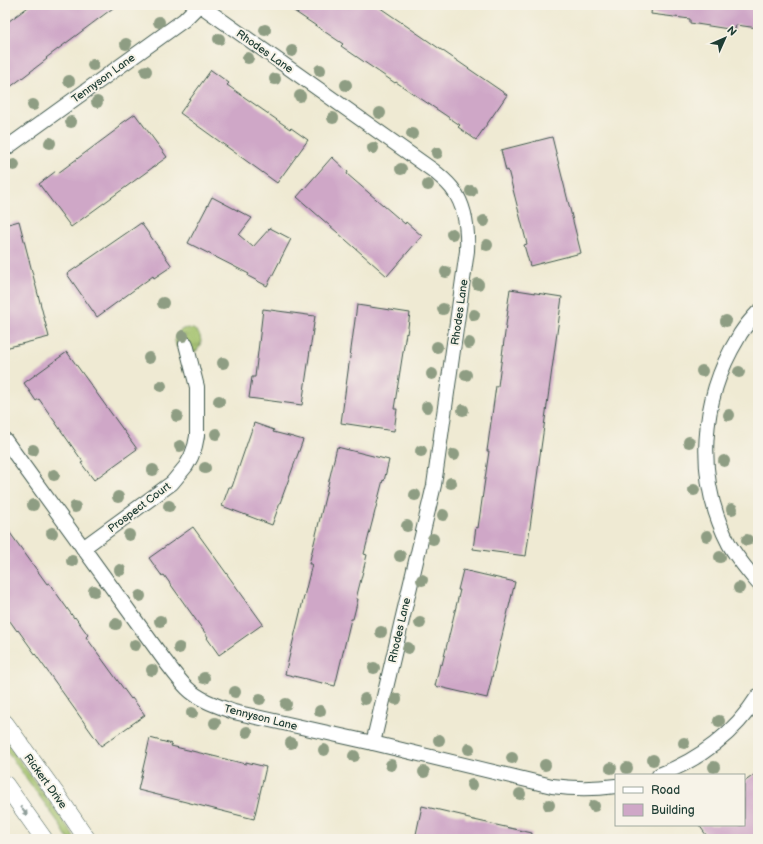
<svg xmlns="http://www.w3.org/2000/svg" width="763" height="844" viewBox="0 0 763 844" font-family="'Balsamiq Sans',sans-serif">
<defs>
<pattern id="grass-tufts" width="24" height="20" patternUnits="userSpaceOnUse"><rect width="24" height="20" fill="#a0c069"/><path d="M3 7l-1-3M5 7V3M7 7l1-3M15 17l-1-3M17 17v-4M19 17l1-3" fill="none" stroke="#829d57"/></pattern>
</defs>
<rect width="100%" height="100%" fill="#f7f3e8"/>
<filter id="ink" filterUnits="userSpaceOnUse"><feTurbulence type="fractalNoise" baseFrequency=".025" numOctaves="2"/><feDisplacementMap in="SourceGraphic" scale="8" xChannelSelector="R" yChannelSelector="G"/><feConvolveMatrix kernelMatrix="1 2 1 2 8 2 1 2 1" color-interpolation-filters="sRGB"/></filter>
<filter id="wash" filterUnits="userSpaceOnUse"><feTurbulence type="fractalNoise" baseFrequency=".012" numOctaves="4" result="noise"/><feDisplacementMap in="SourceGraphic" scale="16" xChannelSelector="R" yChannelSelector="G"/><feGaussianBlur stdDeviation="0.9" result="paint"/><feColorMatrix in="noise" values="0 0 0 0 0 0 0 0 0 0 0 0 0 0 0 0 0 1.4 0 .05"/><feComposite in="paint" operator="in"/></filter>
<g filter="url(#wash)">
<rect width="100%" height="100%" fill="#efead3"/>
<g fill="url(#grass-tufts)" stroke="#607e4e">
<circle cx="188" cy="341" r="13"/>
<path d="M5 740 70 830 75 839H68L58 822 5 749Z"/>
</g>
<g id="blocks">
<g fill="#cfa7c7">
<path d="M31 5H117L46 58 47 59 5 91V24Z"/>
<path d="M285 5H376L507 95 476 140 458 127 460 125 396 82 395 83 341 46 343 44Z"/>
<path d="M652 5H758V28L736 25 735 30 690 23V19L651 14Z"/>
<path d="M211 70 229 83 227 85 290 129 291 128 308 140 277 183 180 113Z"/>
<path d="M135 114 167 157 71 227 39 184 56 171 58 173 120 127 118 126Z"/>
<path d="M552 137 581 253 530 266 524 245 527 244 508 170 506 171 501 150Z"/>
<path d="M332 157 348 172 347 174 405 224 406 222 422 236 387 276 297 197Z"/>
<path d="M212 197 252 218 239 235 253 247 270 228 291 239 267 286 248 276 249 274 188 243Z"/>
<path d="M19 221 49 337 5 348V225Z"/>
<path d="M141 223 172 266 154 278 153 276 97 317 67 274Z"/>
<path d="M510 289 562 297 526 556 473 549 476 527 478 528 489 451H487L496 386H498L508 310H507Z"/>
<path d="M357 305 410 313 407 334 406 333 394 409H397L394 431 341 423Z"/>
<path d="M263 309 315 316 302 405 249 398 252 377H255Z"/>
<path d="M67 352 137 449 94 480 81 463 83 462 39 399 36 401 24 383Z"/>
<path d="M254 423 274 430 273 432 293 437 303 440 272 525 222 506 229 487H232Z"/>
<path d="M337 447 389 460 384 481 383 480 374 515 364 554 367 555 356 599H358L353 619H351L335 686 285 674 312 564H309Z"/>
<path d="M5 526 47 584 49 583 74 618 75 617 88 635 86 637 131 699 132 698 145 715 101 746 18 630 17 631 5 614Z"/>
<path d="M193 527 263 624 219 655 207 638 208 637 164 575 162 576 149 558Z"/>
<path d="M463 570 515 582 487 698 435 686 440 664 442 665 460 590H458Z"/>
<path d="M150 738 172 744 171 746 246 764V762L266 767 254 819 138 790Z"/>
<path d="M758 772V839H709L699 825H744V782Z"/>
<path d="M422 806 465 816V818L532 833 531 839H415Z"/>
</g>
</g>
</g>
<g filter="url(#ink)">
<use href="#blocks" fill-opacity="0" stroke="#3e574c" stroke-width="1"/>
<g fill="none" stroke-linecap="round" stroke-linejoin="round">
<g stroke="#3e574c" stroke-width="16">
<g id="minor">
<path d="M200 5 434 171C441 177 449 183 454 191 466 208 468 230 467 251L434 485 373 743"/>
<path d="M5 149 184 20 199 5"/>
<path d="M758 312C751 320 743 328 738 338 700 400 695 479 729 544 737 558 748 571 758 583"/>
<path d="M5 440 165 661C172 670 179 680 187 688 199 700 218 706 234 712L373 743 552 786C574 789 594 789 616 786"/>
<path d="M83 548 172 483 186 466 191 457 195 446 197 436V387L186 344"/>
<path d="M659 775C699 760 735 733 758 696"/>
</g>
</g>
<g stroke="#3e574c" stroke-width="18">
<g id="tertiary">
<path d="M5 723 59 798 87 839"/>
<path d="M5 784 44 839"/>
</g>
</g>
<use href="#minor" stroke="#fff" stroke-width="14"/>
<use href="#tertiary" stroke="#fff" stroke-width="17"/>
</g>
<g fill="#8e9d83">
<circle cx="159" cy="22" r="6"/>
<circle cx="265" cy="30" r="6"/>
<circle cx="219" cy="39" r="6"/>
<circle cx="126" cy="44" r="6"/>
<circle cx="292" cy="51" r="6"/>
<circle cx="248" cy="58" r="6"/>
<circle cx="93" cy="65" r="6"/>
<circle cx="320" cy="70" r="6"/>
<circle cx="146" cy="71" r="6"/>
<circle cx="275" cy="79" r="6"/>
<circle cx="69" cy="81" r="6"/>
<circle cx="346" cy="85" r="6"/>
<circle cx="300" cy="96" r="6"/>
<circle cx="97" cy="102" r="6"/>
<circle cx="33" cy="105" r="6"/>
<circle cx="380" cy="113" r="6"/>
<circle cx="333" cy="118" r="6"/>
<circle cx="71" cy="122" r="6"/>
<circle cx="412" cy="134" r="6"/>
<circle cx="50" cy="143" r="6"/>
<circle cx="373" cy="148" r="6"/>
<circle cx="437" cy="153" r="6"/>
<circle cx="14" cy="165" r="6"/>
<circle cx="401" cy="169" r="6"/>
<circle cx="428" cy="185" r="6"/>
<circle cx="471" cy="191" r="6"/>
<circle cx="484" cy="221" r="6"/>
<circle cx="452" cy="234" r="6"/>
<circle cx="487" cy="245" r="6"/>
<circle cx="446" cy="272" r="6"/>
<circle cx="478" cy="284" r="6"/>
<circle cx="163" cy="303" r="6"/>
<circle cx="443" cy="309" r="6"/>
<circle cx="474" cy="315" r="6"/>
<circle cx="726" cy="321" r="6"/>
<circle cx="183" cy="336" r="6"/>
<circle cx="469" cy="343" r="6"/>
<circle cx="437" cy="347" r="6"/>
<circle cx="149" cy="358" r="6"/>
<circle cx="223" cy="363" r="6"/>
<circle cx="702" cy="371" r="6"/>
<circle cx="739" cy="372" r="6"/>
<circle cx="432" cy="374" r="6"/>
<circle cx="466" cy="375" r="6"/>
<circle cx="161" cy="386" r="6"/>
<circle cx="219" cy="401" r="6"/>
<circle cx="427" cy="407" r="6"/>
<circle cx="463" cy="410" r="6"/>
<circle cx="729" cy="415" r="6"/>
<circle cx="177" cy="416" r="6"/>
<circle cx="216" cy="434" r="6"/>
<circle cx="689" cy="442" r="6"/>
<circle cx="180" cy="446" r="6"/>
<circle cx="33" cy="450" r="6"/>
<circle cx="421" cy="451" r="6"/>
<circle cx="454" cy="455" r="6"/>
<circle cx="724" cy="461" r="6"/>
<circle cx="205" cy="468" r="6"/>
<circle cx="153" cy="470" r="6"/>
<circle cx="54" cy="475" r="6"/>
<circle cx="451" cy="483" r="6"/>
<circle cx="694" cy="490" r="6"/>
<circle cx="415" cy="495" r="6"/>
<circle cx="118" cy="497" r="6"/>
<circle cx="33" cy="505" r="6"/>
<circle cx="169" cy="506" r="6"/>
<circle cx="75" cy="507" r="6"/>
<circle cx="732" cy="509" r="6"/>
<circle cx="443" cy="515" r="6"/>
<circle cx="407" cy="526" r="6"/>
<circle cx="52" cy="533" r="6"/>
<circle cx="129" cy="535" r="6"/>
<circle cx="707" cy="536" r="6"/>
<circle cx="433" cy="539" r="6"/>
<circle cx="747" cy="540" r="6"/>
<circle cx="400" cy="556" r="6"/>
<circle cx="720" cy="557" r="6"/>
<circle cx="72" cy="561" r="6"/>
<circle cx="120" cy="570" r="6"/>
<circle cx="422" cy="580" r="6"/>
<circle cx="739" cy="588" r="6"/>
<circle cx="94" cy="591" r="6"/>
<circle cx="140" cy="596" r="6"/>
<circle cx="160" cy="621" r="6"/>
<circle cx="420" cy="623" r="6"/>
<circle cx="116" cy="624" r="6"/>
<circle cx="381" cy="632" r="6"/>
<circle cx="135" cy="645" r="6"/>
<circle cx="179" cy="648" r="6"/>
<circle cx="408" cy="648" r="6"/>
<circle cx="374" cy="668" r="6"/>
<circle cx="152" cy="670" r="6"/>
<circle cx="204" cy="678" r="6"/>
<circle cx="235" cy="692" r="6"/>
<circle cx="260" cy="699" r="6"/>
<circle cx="365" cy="699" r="6"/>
<circle cx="396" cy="699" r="6"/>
<circle cx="286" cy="704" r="6"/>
<circle cx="320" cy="711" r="6"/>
<circle cx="192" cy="713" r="6"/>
<circle cx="719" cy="721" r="6"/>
<circle cx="215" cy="723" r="6"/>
<circle cx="247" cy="732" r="6"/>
<circle cx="439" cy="740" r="6"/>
<circle cx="291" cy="743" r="6"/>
<circle cx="684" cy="743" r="6"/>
<circle cx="469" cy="749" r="6"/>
<circle cx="324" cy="750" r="6"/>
<circle cx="354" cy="756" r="6"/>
<circle cx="512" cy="758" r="6"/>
<circle cx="653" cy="760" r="6"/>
<circle cx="391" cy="765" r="6"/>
<circle cx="545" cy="765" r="6"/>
<circle cx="714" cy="767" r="6"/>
<circle cx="611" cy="768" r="6"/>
<circle cx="627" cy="768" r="6"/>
<circle cx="424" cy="772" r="6"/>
<circle cx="472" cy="785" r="6"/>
<circle cx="520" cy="794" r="6"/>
<circle cx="549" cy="805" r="6"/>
<circle cx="594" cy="806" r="6"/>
</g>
<defs><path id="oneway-solid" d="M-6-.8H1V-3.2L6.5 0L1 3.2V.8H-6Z"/></defs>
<use fill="#8f9e9a" href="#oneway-solid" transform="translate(24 811) rotate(55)"/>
</g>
<g text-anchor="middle" stroke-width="4" stroke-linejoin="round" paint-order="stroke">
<g font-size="11" fill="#1f3d34" stroke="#f7f3e8">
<text transform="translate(265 51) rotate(35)" y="4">Rhodes Lane</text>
<text transform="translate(103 78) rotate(-36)" y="4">Tennyson Lane</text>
<text transform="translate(459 312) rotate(-82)" y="4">Rhodes Lane</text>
<text transform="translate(139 507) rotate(-37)" y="4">Prospect Court</text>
<text transform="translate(399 630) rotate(-77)" y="4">Rhodes Lane</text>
<text transform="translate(261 717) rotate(14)" y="4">Tennyson Lane</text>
<text transform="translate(46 781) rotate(54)" y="4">Rickert Drive</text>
</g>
</g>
<rect width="763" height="844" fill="none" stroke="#f7f3e8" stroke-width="20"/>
<rect x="615" y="774" width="130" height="52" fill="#f7f3e8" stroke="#a1aaa0"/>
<rect x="623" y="787" width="20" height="6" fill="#ffffff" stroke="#a1aaa0"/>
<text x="651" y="794" font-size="12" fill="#1f3d34">Road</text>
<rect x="623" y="804" width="20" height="12" fill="#cfa7c7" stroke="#a1aaa0"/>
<text x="651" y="814" font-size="12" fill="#1f3d34">Building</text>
<g transform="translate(725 38) rotate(45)" stroke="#f7f3e8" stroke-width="3" paint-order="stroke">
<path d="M0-3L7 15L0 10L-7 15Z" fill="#1f3d34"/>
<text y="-6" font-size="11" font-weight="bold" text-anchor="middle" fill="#1f3d34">N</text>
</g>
</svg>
